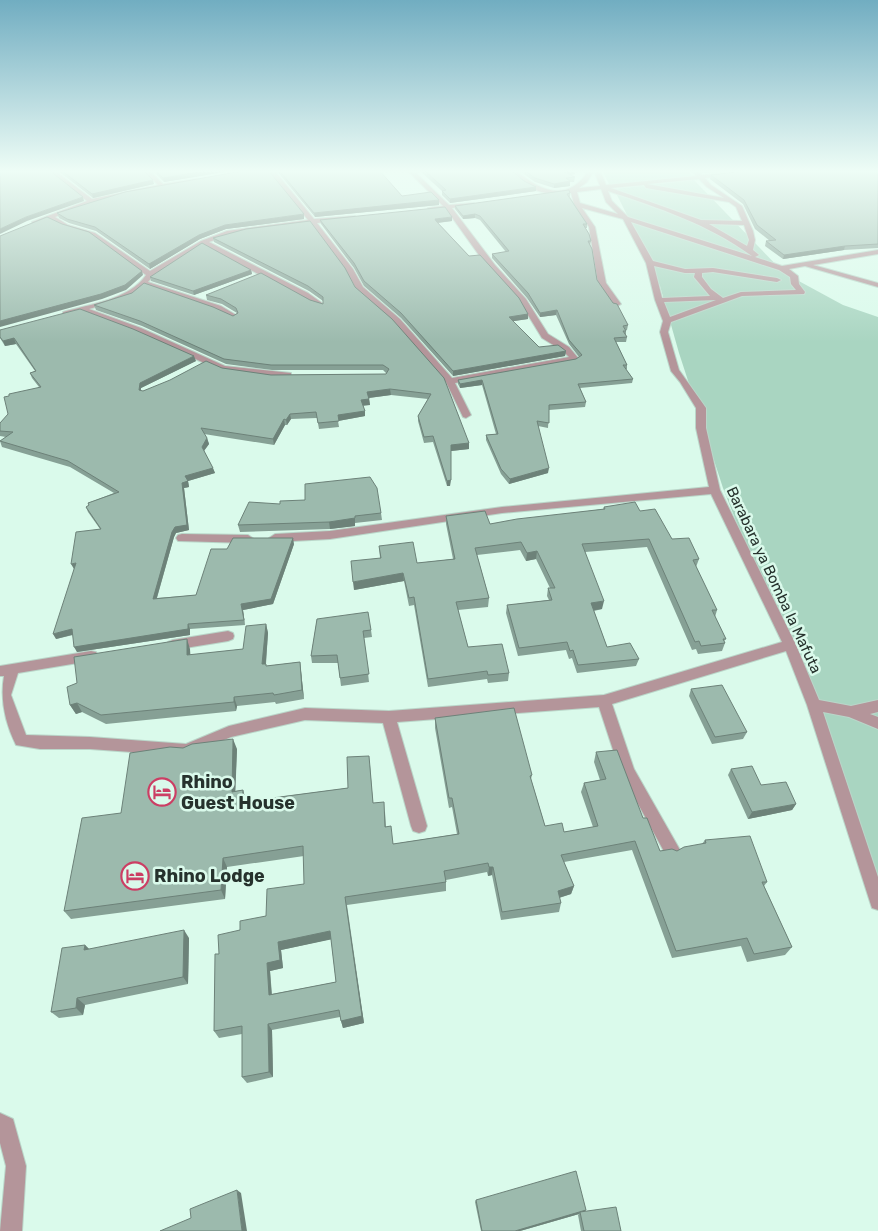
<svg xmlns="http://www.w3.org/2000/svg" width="878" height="1231" viewBox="0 0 878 1231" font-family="Rubik,sans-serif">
<rect width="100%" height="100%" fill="#dafaeb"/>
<g fill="#a9d5c1">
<path d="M602 170H687L693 178 610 186Z"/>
<path d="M694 180 784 273 843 305 878 317V881L723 488 679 353 660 286 646 253 614 189Z"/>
</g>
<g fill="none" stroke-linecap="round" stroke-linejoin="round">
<g stroke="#bad6c9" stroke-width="2">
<g id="minor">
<path d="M48 170H54L92 199 158 185 143 170H149L163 184 197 179 195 182 93 202 55 217 68 225 95 233 150 271 201 241 227 231 308 220 268 170H274L314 219 355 216V218L353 219 317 223 353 269 363 287 400 319 452 378 569 357 563 351 542 338 520 302 489 269 446 209 428 210V208L443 206 407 170H413L449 205 474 203V205L452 208 495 265 526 299 548 334 569 347 579 359 575 362 455 383 471 415 466 418 463 417 446 382 394 323 357 290 347 272 311 224C276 227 242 229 209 242L308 293 322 303V307H316L302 297 203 245 153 276 148 282 221 306 236 315V319H230L215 310 145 286 133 296 89 309 141 328 225 366 291 373V377L272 378 220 370 135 332 81 312 63 316V312C90 304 129 300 146 275L91 235 64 227 49 220 32 224V222L87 201Z"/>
<path d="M509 170H515C541 192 568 203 589 170H600L606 185 696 176 693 172 696 170 702 175 768 170 705 178 711 185 742 206 753 231 755 240 753 250 759 255 755 257 782 266 878 250V254L813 265 878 283V287L805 266 789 269 798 276 799 284 805 292 804 294 742 296 671 322 668 332 679 370 706 408V428L720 490 796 645 819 700 851 706 878 700V712L870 714 878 717V729L849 717 823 712 878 877V910L872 908 870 902 807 705 786 651 612 704 634 769 680 850 678 855 672 858 666 855 620 771 599 707 397 722 427 826 425 831 419 833 413 831 411 826 383 723 305 720 231 737 187 756 90 749H40L16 745C5 723 0 699 4 676H0V666L91 651 96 652 98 656 96 660 18 673 11 695 26 735 90 737 186 744 229 726 305 708 389 711 604 695 782 642 711 494 502 513 330 539 275 542 269 538 275 534 330 531 502 507 709 487 696 428V408L680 382 671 371 660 332 663 321 655 300 646 263 623 219 582 208 595 227 606 283 621 304 617 306H614L598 283 589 227 574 204 571 193C543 196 529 191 509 170ZM594 171 600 186 579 188 587 182ZM699 179 707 187 724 198 647 184ZM644 185 646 188 729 202 736 207 742 221 701 220 611 188ZM601 189 606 202 618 214 580 203 577 192ZM608 191C659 208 708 224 752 256L628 217 612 201ZM631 222 779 270 790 277 791 284 796 290 741 292 723 298 711 289 702 277V273L713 272 777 282 781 280 777 278 713 268 685 269 653 261ZM709 224 744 225 749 240 747 246ZM654 266 685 273H695L694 277 710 296 662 298ZM716 300 670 317 664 302Z"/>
<path d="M182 534 248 535 254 539 248 543 178 541 176 538 178 535Z"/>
<path d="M228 631 233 633 234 636 233 639 228 641 173 650 168 648 167 645 168 642 173 640Z"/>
<path d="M0 1113 13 1119 26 1166 22 1231H0L6 1166 0 1143Z"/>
</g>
</g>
<use href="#minor" fill="#b4959a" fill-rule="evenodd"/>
</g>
<g fill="#86a095" fill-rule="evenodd">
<path d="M57 170H143L154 184 93 198Z"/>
<path d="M152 170H236L164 182Z"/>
<path d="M276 170H379L402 196 439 205 315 217Z"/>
<path d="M419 170H511L536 191 450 203 442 195V191Z"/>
<path d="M518 170H575V174L570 175 575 177 574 182H570V186L554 188 535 182Z"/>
<path d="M698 170H750L703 173Z"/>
<path d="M878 170V248L844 250 783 259 765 246 766 241H770L755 229 743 204 710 179 711 175Z"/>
<path d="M570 193V197L587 224V228H585L591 241 590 245 597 280 628 325 627 330H626V335L627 337 626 342H616L627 365V369H626L633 379 632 383 580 388 586 402 585 407 549 410 548 428 538 426 548 473 509 484 501 474 486 440V435L496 434 482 385 460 388 458 384V380L576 359 579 357 569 344 556 315 540 317 527 298 492 258V254L506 252 480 220 475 218 463 219 455 209V206Z"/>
<path d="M57 213 304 219 226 229 200 239 150 269 96 231 69 223 59 218Z"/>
<path d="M320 220 452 221 438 223 469 256 528 314V319L513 321 539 347 566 351 565 356 453 376 401 318 364 286 354 268 321 224Z"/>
<path d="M213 238 355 287 469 443V449L451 451 450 486H447L433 442 424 443 418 421V416L428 399 391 395 369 398 370 405H363L365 416 338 421 339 427 319 429 317 418 291 419 287 425H285L274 445 204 434 207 438 209 444 204 451 215 473 188 481 189 487 184 488 189 530 176 533 174 537 157 598 196 595 227 549 294 544 273 604 243 610 245 625 190 629V635L77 652 73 635 56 639 74 569 100 529 88 512 86 507 89 506 88 503 114 493 70 467 2 447 0 441 6 437 0 436V423L39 387 32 378 30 373 35 371 16 344 5 346 0 338V330L196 361 141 388V391H143L222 368 271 375 386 374V373L383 370H272L226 364 142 326 96 310 94 305 233 316 237 313 222 304 207 300 206 295 310 300 323 304V301L309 291 214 242Z"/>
<path d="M251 270 252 274 194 295 151 281 150 277Z"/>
<path d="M305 500 381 513 382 520 355 523V526L330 529 240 532 238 525 280 504Z"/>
<path d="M604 507 640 511 672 539 699 559 696 567 717 610 715 617 726 639 724 641 725 643 722 651 698 654 696 649 692 650 647 547 585 552 602 609 594 611 607 647 639 659 636 666 577 673 572 658 569 659 566 650 518 656 506 613 507 605 549 600 547 596 548 588H550L536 559 526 561 520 550 477 555 489 598 488 607 458 610 468 647 509 673 508 681 488 683 487 679 428 687 414 605 409 606 404 581 354 590 380 558 379 546 417 563 453 559 446 524V516L490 524 603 509Z"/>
<path d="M317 619 371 630 372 637 364 638 369 682 341 686 338 663H312L311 656Z"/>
<path d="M266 624 268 633 266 664V666L300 662 301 671 304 699 276 704 275 702 237 706 236 711 106 724 82 712 76 714 70 705 190 649V655L243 649Z"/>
<path d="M691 689 747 732 743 739 712 744 689 696Z"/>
<path d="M435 718 532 775 531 779 545 826 564 832 593 827 581 792 584 783 600 780 594 762 596 752 643 818 660 851H677L702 844 705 840 767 882 764 886 792 947 785 955 747 962 741 946 672 958 632 850 564 862 574 886 571 894 559 898 561 903 559 912 501 920 492 875 488 876 487 872 446 880V891L347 905 364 1023 343 1028 340 1017 272 1030 273 1077 247 1083 242 1077V1034L219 1038 214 1031 219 954 240 930 266 916 304 884V856L227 867 225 899 71 919 64 911 121 813 183 748 237 749 235 791 243 790 246 801 348 788 370 765 373 803 385 812 386 827 393 844 457 834 452 807 449 808 435 728ZM331 939 336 982 272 994 270 971 283 968 281 950Z"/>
<path d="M731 769 796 804 792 810 748 819 728 775Z"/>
<path d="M189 938 188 984 85 1005 83 1015 59 1018 51 1012 85 945 89 949Z"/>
<path d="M476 1200 586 1210 584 1212 621 1231H581L578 1215 579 1214 520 1231H481L475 1202Z"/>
</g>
<g fill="#6d8279">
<path d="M210 170H236L164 182 163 178Z"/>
<path d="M573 170H575V174L564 176V172Z"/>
<path d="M153 180 154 184 93 198 92 194Z"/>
<path d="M570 181V186L554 188V184Z"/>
<path d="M536 187V191L450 203V199Z"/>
<path d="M83 197 84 201 27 221 0 234V229L26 217Z"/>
<path d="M439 200V205L315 217 314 213Z"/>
<path d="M304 214V219L226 229 200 239 150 269 149 264 199 235 225 225Z"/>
<path d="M475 214V218L463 219V216Z"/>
<path d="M452 217V221L435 223V219Z"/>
<path d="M845 246 844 250 783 259 784 255Z"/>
<path d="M251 270 252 274 194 295 193 291Z"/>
<path d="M142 271 143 275 126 290 102 299 0 327V321Z"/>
<path d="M557 310 556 315 540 317V313Z"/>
<path d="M528 314V319L508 322 509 317Z"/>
<path d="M14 338 16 344 5 346 3 341Z"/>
<path d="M566 351 565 356 453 376V371Z"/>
<path d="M194 356 196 361 141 388 140 395 139 390 140 383Z"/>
<path d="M482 380V385L460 388V384Z"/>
<path d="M390 389 391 395 368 398 367 392Z"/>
<path d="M369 399 370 405 362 406 361 400Z"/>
<path d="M365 411V416L338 421V415Z"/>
<path d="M290 414 291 419 287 425 286 420Z"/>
<path d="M284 419 285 425 274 445 273 439Z"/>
<path d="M207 438 209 444 203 452 202 447Z"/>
<path d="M469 443V449L451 451V445Z"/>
<path d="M213 468 215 473 188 481 189 487 184 488 189 530 176 533 174 537 155 604 153 599 182 483 185 476Z"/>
<path d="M549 468 548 473 509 484 510 479Z"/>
<path d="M451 480 450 486H447V481Z"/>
<path d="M355 518V526L330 529 329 522Z"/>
<path d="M293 538 294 544 273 604 243 610 245 625 241 604Z"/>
<path d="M537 551 536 559 526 561 527 553Z"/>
<path d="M76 563 79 568 74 569 71 564Z"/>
<path d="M403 573 404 581 354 590 353 582Z"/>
<path d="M604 601 602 609 589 611 591 603Z"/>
<path d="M188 624 190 629V635L77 652 74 647Z"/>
<path d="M266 624 268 633 265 673 262 664Z"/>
<path d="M72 629 75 634 56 639 53 634Z"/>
<path d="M187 639 190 649 191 664 187 655Z"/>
<path d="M300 662 301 671 304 699 302 690Z"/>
<path d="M234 697 237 706 236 711 234 702Z"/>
<path d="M77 703 82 712 76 714 70 705Z"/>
<path d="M233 739 237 749 235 801 232 792Z"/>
<path d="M243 790 246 800 245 811 242 802Z"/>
<path d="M796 804 792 810 748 819 752 812Z"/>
<path d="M223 858 227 867 225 899 221 890Z"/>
<path d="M489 867H493L492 875 488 876Z"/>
<path d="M574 886 571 894 555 899 558 891Z"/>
<path d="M345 897 364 1023 343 1028 341 1021Z"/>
<path d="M184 930 189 938 188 984 183 977Z"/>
<path d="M330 931 333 939 281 950 283 968 270 971 272 1002 269 995 267 963 278 942Z"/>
<path d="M85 945 92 952 84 950Z"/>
<path d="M77 998 85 1005 83 1015 76 1008Z"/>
<path d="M268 1024 272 1030 273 1077 269 1072Z"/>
<path d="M237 1190 241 1193 247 1231H242Z"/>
<path d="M586 1210 583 1212H580L579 1214 520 1231H515Z"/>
</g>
<g fill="#9cbaad" stroke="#6d8279" fill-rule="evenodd">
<path d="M0 170H49L83 197 26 217 0 229Z"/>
<path d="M61 170H143L153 180 92 194Z"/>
<path d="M155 170H210L163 178Z"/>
<path d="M248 170H268L304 214 225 225 199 235 149 264 95 227 67 219 57 213 125 192Z"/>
<path d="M279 170H379L402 196 431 192 439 200 314 213Z"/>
<path d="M424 170H511L524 181 536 187 450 199 442 191 446 190Z"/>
<path d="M524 170H573L564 172 575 177 566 178 570 181 554 184 535 178Z"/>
<path d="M753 170H878V244L845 246 784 255 766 241 776 240 757 225 744 200 711 175Z"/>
<path d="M569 190 570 193 567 194 587 224H583L589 234 591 241H588L592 249 597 280 613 303 617 304 628 325 623 326 626 331H623L627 337 614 338 627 365H623L633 379 578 384 586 402 549 405V423L537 421 549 468 510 479 501 469 486 435 498 434 482 380 460 384 458 380 576 359 582 355 569 340 557 310 540 313 528 293 492 254 509 251 480 216 475 214 463 216 455 206Z"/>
<path d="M445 207 452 217 435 219 436 221 469 256 480 255 519 298 528 314 509 317 539 347 558 345 566 351 453 371 401 313 364 281 354 263 320 220Z"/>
<path d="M47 217 62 224 89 232 142 271 125 285 101 294 0 321V236Z"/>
<path d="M310 221 345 268 355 287 392 319 444 378 469 443 451 445V480L447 481 433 436 424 437 418 416 431 394 390 389 367 392 369 399 361 400 365 411 338 415 339 421 318 423 316 412 290 414 286 420 284 419 273 439 201 428 207 438 202 447 213 468 185 476 188 481 182 483 187 525 175 527 172 532 153 599 196 595 211 549H227L233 538H293L271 599 241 604 244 620 188 624V629L74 647 72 629 53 634 76 563 71 564 76 532 101 529 86 507 89 505 88 503 119 492 68 461 0 441 13 432 0 431V423L8 414 4 397 9 396V394L41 387 30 373 36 371 14 338 3 341 0 337V330L80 309 133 329 194 356 140 383 139 390 143 391 170 380 206 361 222 368 271 375 386 374 389 369 383 365H271L224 359 140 321 94 305 132 293 144 283 213 307 233 316 238 313 236 308 221 299 206 295 261 273 310 300 323 304V297L308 286 213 238 246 229Z"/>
<path d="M202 243 251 270 193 291 150 277Z"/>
<path d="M370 477 377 488 381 513 355 516V518L329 522 238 525 249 502 280 504V501L305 500V484Z"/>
<path d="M635 502 640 511 655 509 672 539 689 538 699 559 693 560 717 610H712L726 639H723L725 643 701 646 699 641 695 642 649 539 582 544 604 601 591 603 607 647 630 643 639 659 578 665 573 650 570 651 567 642 519 648 507 605 552 600 548 588H555L537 551 527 553 521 542 475 548 489 598 456 602 468 647 502 644 509 673 488 675 487 671 428 679 414 597 409 598 403 573 353 582 351 561 381 558 379 546 413 542 417 563 455 559 446 516 485 511 490 524 517 519 605 509 604 507Z"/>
<path d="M368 612 371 630 363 631 369 674 340 678 337 655 311 656 317 619Z"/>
<path d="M266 624 262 664H266V666L300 662 302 690 274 695 273 693 234 697V702L101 715 77 703 70 705 67 687 77 683 74 657 187 639V655L243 649 246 626Z"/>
<path d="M722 685 747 732 715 737 691 689Z"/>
<path d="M514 708 532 775 530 776 545 826 562 823 564 832 598 826 584 783 606 779 596 752 617 750 643 818H647L660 851 672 849 677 851 684 847 706 843 705 840 750 836 767 882H762L792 947 754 954 747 938 676 951 635 841 561 855 574 886 558 891 561 903 502 912 493 867H489L488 863 444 871 446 882 345 897 362 1016 341 1021 339 1010 268 1024 269 1072 242 1077V1026L214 1031 215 954H219L218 935 240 930V921L266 916 267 889 304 884 303 846 223 858 221 890 64 911 82 818 121 813 130 753 170 747 183 748 192 744 233 739 232 792 243 790 242 802 348 788 347 757 369 756 373 803 384 802 385 827 391 826 393 844 459 834 452 798H449L435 718ZM330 931 336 982 269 995 267 963 280 960 278 942Z"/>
<path d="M752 766 761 785 786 782 796 804 752 812 731 769Z"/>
<path d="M184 930 183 977 77 998 76 1008 51 1012 62 948 85 945 84 950Z"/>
<path d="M576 1171 586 1210 515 1231H482L476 1200Z"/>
<path d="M237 1190 242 1231H160L191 1218 190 1209Z"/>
<path d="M616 1207 621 1231H584L580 1212Z"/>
</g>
<linearGradient id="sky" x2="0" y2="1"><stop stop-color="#71adc1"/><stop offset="0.5" stop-color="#eefdf6"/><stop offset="1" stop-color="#eefdf6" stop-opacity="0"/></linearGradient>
<rect width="878" height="342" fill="url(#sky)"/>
<defs>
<g id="hotel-ring" transform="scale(1.4375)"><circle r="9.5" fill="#dafaeb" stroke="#cc3e64" stroke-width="1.5"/><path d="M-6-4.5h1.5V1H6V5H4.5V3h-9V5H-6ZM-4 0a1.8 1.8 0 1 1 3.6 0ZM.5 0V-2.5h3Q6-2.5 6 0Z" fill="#cc3e64"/></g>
</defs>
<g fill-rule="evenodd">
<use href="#hotel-ring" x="162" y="792"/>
<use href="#hotel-ring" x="135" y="876"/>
</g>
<g text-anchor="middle" stroke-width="5" stroke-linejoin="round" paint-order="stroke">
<g font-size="15" fill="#26322d" stroke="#dafaeb">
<text transform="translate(774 580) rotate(65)" y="5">Barabara ya Bomba la Mafuta</text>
</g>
<g font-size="18" font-weight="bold" fill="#26322d" stroke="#dafaeb" text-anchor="start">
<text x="181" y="788">Rhino<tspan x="181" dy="21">Guest House</tspan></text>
<text x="154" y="882">Rhino Lodge</text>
</g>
</g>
</svg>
